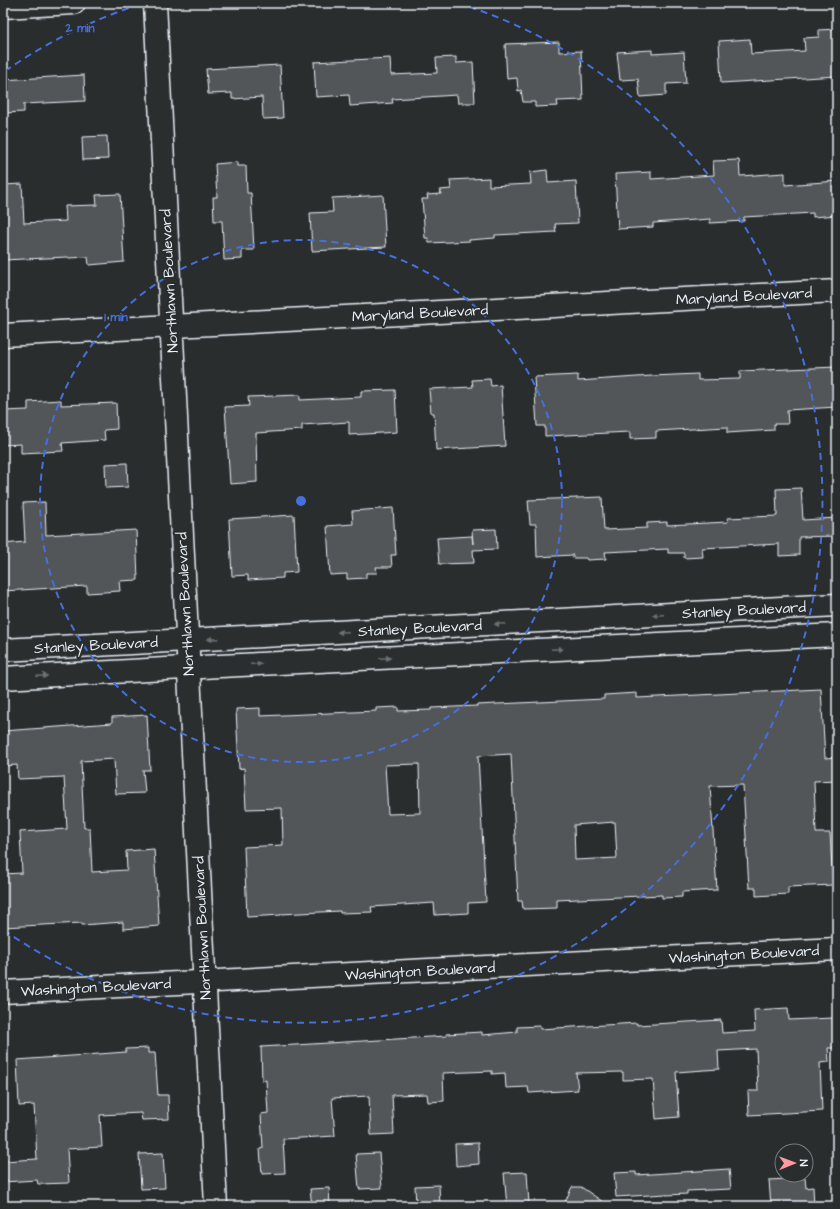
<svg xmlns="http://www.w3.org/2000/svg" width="840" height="1209" viewBox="0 0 840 1209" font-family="'Architects Daughter',sans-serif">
<rect width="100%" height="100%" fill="#2a2d2e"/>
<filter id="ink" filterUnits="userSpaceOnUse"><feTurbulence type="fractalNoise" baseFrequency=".025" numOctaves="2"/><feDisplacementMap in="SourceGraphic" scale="8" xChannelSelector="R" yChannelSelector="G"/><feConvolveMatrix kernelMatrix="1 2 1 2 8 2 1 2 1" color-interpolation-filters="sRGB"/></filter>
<g filter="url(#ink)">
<g fill="#535759" stroke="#e8f1f8" fill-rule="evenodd">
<path d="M837 29V76L721 83 719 41 750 39 751 54 805 51 804 38 819 37V30Z"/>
<path d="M559 42V52L581 51 583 100 557 101 558 106 535 107V102H523L521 90 518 91 517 78 507 79 505 44Z"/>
<path d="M652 50V54L684 52 686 83 666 84V95L640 97 638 79 620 80 617 52Z"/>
<path d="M456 57V63L473 62 475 103H458L457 95 392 99 393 103 350 106 349 95 316 97 314 62 390 58 391 75 437 73 436 58Z"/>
<path d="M280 65 283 118 263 119 262 97 232 99V93L208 94 206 69Z"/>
<path d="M84 75 85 101 24 104V112L3 113V80Z"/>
<path d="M107 136 108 159 83 160 82 137Z"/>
<path d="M739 160 740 176 785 173V185L837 181V215L813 217V213L744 217V221L710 223V219L653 223V227L618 229 615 174 651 172V179L714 175 713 161Z"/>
<path d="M238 162V166H246L247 193H251L254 250H242V259L224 260 222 221H214L213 197H217L215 164Z"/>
<path d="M547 170 548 183 576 181 578 223 555 224 556 232 495 235V238L469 240 470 241 429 243 428 238H425L422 199H428L427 195 441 194 440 190 451 189 450 180 489 178V186L531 184 530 172Z"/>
<path d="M22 184 24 223 66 221 65 206 97 205 96 195 120 194 124 262 89 265 88 257 69 258 68 257 3 260V185Z"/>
<path d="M383 195 386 247 312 251 310 213 333 212 332 198Z"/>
<path d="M837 367V407L787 410 788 424H774V430L727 433V427L656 431V438L630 439V432L545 436V426H537L534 377 578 375V381L652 376 698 374V380L740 379V371Z"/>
<path d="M490 379 491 386 501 385 505 446 436 450 434 413H431L429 389 473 387 472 380Z"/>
<path d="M395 390 397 432 349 435V422L302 425V430L256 433 257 482 230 484 225 407 249 406 248 397 300 395V400L361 397V391Z"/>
<path d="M61 400V405L116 403 117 429 104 430 105 440 62 443 63 451 21 453V444L3 445V411L28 410V402Z"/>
<path d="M127 463 128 487 106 488 105 464Z"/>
<path d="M801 488 803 520 837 518V536L799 537V555L779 556V544L702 548 703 557 684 558V553H668V549L605 552 606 559 587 560 586 558H573V555L537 557 536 524H530L528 500 602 497 604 530 647 528V523L667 522V525L728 522 727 518 777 516 776 489Z"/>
<path d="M45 502 46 535 136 530 138 580 119 581 120 591 87 593V586L3 591V544L25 542 23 503Z"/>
<path d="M393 508 396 555H391L392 567H376L377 573H366V578L347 579V574L330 575 327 526 353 524 352 511Z"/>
<path d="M294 515 297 572 283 573V578L248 580V575L232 576 229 519Z"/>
<path d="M496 529 497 549 473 550 474 563 439 564 437 538 472 536 473 544 472 530Z"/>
<path d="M821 689 825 758 837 757V780L814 781 816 833H830L833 885 788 887V894L756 896V888H749L743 785 710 786 717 890 682 892V897L662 898V895L557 900V908L523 909 522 901H518L511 754 478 756 486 902 468 903V913L435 915 434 903 371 907 372 912 340 913V911L281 914V915L247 917 244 847 283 845 282 808 246 809 244 768 239 769 236 709 260 708V716L376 711V708L398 707V711L431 710V708L477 706 476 705 604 699V695L637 693V698ZM419 764 420 813 388 814 385 765ZM615 822 617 858 575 860 574 825Z"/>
<path d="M147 715 150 770H143L145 793 116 794 114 759 81 761 84 828H90L92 872 127 870 126 851 154 849 159 926 123 929V922L82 925V923L3 927V874L22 873 20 832 67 829 64 777 18 779 17 765 3 766V731L112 723V717Z"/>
<path d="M788 1008 789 1020 833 1018 835 1048H828L829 1062 820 1063 822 1111 749 1115 748 1091H758L756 1049 718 1051 719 1069 676 1072 679 1117 656 1119 653 1079 623 1080V1072L576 1073 578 1090 529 1093 528 1087 506 1088 505 1073 492 1074V1071L443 1073 444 1101 428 1102 427 1094 392 1095 394 1134 371 1135 369 1096 332 1098 335 1136 283 1139 285 1173 262 1174 260 1149 263 1148 261 1114 268 1113 266 1080 262 1081 261 1047 447 1036 446 1034 482 1032V1035L517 1032V1027L540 1026V1029L637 1023V1025L721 1020 722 1033 755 1031 754 1010Z"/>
<path d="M148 1048V1053H155L158 1095H168L169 1119 142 1120 141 1113 100 1115 102 1147 67 1149 69 1183 38 1184 37 1180 3 1182V1161L37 1159 34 1105 19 1106 17 1060 126 1052V1049Z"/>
<path d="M478 1143 479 1164 456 1166 455 1144Z"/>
<path d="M163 1153 165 1188 141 1189 139 1154Z"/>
<path d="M379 1153 382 1188 359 1189 356 1154Z"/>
<path d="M729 1169 731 1189 687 1191V1194L666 1195V1194L616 1197 614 1173 636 1172V1175Z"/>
<path d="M527 1172 529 1205 507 1206 504 1173Z"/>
<path d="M805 1178 806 1188 813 1187 814 1206H771L769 1180Z"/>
<path d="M439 1185 440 1206H416L415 1186Z"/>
<path d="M572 1187H581L609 1206H563Z"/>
<path d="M329 1188 330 1206H312L310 1189Z"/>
</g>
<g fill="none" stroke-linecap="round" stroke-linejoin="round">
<g stroke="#e8f1f8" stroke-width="25">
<g id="minor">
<path d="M155 3 216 1206"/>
<path d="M3 7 74 3"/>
<path d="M3 335 837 291"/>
<path d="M3 650 837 605"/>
<path d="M3 678 220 666 837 635"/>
<path d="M3 992 837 949"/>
</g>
</g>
<use href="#minor" stroke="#2a2d2e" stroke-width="22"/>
</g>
<defs><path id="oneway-solid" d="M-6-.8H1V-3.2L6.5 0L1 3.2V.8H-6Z"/></defs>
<g fill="#6c7275">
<use href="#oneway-solid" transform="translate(658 615) rotate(177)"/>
<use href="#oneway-solid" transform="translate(500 624) rotate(177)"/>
<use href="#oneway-solid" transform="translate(343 632) rotate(177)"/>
<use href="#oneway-solid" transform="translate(213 639) rotate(177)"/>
<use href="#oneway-solid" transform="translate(557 649) rotate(-3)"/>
<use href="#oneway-solid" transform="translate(385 658) rotate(-3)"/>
<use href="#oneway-solid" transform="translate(256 664) rotate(-3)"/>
<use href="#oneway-solid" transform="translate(42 676) rotate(-3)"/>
</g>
</g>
<g fill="none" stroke="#466fde" stroke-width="2" stroke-dasharray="7 5">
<circle cx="301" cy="501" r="261"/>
<path d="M5 71A522 522 0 0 1 144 3M458 3A522 522 0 1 1 5 931"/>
</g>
<g text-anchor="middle" stroke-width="4" stroke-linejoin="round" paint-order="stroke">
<g font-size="15" fill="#e8f1f8" stroke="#2a2d2e">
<text transform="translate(169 281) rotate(-93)" y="5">Northlawn Boulevard</text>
<text transform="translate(744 296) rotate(-3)" y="5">Maryland Boulevard</text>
<text transform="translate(420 313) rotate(-3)" y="5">Maryland Boulevard</text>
<text transform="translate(185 604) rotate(-93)" y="5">Northlawn Boulevard</text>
<text transform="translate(744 610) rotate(-3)" y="5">Stanley Boulevard</text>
<text transform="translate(420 628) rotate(-3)" y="5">Stanley Boulevard</text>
<text transform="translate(96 645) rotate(-3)" y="5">Stanley Boulevard</text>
<text transform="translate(202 928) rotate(-93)" y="5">Northlawn Boulevard</text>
<text transform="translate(744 954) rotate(-3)" y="5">Washington Boulevard</text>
<text transform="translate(420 971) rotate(-3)" y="5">Washington Boulevard</text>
<text transform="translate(96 987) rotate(-3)" y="5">Washington Boulevard</text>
</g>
</g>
<circle cx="301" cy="501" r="6" fill="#466fde" stroke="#2a2d2e" stroke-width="2"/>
<g font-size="12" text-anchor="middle" font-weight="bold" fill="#466fde" stroke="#2a2d2e" stroke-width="4" stroke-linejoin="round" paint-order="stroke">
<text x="80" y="32">2 min</text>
<text x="116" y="321">1 min</text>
</g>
<rect width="840" height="1209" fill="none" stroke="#2a2d2e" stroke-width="16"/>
<rect x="8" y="8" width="824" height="1193" fill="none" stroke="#e8f1f8" stroke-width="1.5" filter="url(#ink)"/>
<g transform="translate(794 1163) rotate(89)"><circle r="19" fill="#2a2d2e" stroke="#767b7f"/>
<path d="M0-3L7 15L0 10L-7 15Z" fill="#ff9aa2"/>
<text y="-6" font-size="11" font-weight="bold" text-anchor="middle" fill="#e8f1f8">N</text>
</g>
</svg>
